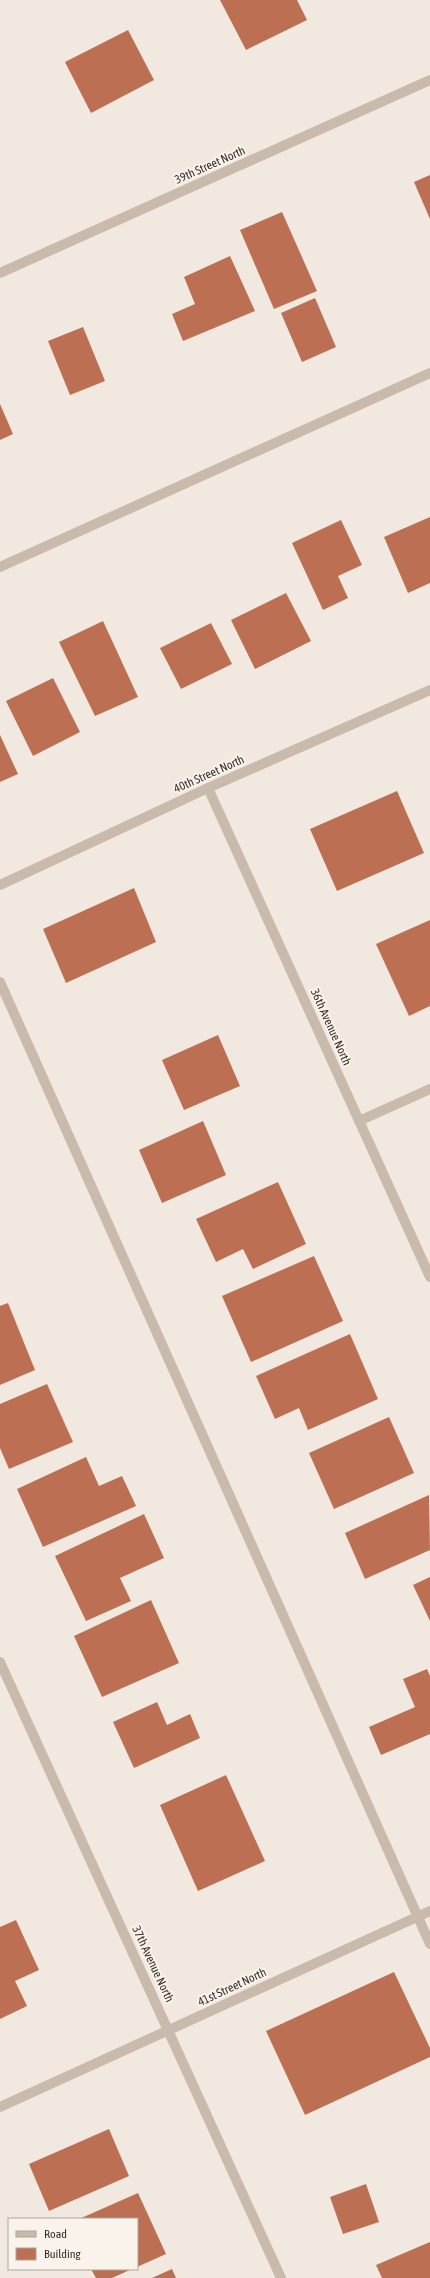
<svg xmlns="http://www.w3.org/2000/svg" width="430" height="2278" viewBox="0 0 430 2278" font-family="'Asap Condensed',sans-serif">
<rect width="100%" height="100%" fill="#f1e9e0"/>
<g fill="#bc6f52">
<path d="M220 0H297L307 20 246 50Z"/>
<path d="M128 30 154 80 91 113 65 62Z"/>
<path d="M430 175V219L414 182Z"/>
<path d="M282 212 317 291 274 309 240 230Z"/>
<path d="M230 256 255 311 183 341 172 314 195 304 184 277Z"/>
<path d="M315 298 336 347 302 362 281 313Z"/>
<path d="M83 327 105 381 70 395 48 341Z"/>
<path d="M0 404 13 434 0 440Z"/>
<path d="M430 517V583L408 593 384 537Z"/>
<path d="M341 520 362 565 338 576 348 598 323 610 292 543Z"/>
<path d="M286 593 311 641 255 669 231 620Z"/>
<path d="M103 621 138 697 95 716 59 642Z"/>
<path d="M211 623 232 664 181 689 160 648Z"/>
<path d="M53 678 80 732 33 756 6 701Z"/>
<path d="M0 735 18 774 0 782Z"/>
<path d="M397 791 424 853 337 891 310 829Z"/>
<path d="M134 888 156 942 66 983 43 929Z"/>
<path d="M430 920V1006L409 1016 376 944Z"/>
<path d="M218 1035 240 1086 184 1110 162 1060Z"/>
<path d="M203 1121 226 1175 162 1203 139 1150Z"/>
<path d="M278 1182 306 1244 253 1269 243 1249 216 1262 196 1219Z"/>
<path d="M314 1256 343 1321 251 1362 222 1296Z"/>
<path d="M8 1303 35 1370 0 1385V1306Z"/>
<path d="M350 1334 378 1399 308 1430 299 1408 275 1419 256 1376Z"/>
<path d="M47 1384 73 1442 9 1469 0 1448V1404Z"/>
<path d="M389 1417 414 1473 334 1509 309 1453Z"/>
<path d="M86 1457 99 1486 122 1476 136 1506 43 1547 17 1489Z"/>
<path d="M429 1495 430 1550 365 1579 345 1533Z"/>
<path d="M144 1514 164 1558 120 1578 131 1601 86 1621 55 1556Z"/>
<path d="M430 1577V1621L413 1585Z"/>
<path d="M151 1600 179 1663 102 1697 74 1636Z"/>
<path d="M427 1669 430 1676V1734L381 1755 369 1727 415 1707 403 1679Z"/>
<path d="M157 1702 167 1725 190 1714 200 1738 134 1768 113 1722Z"/>
<path d="M226 1775 265 1861 198 1891 160 1805Z"/>
<path d="M16 1920 39 1970 15 1981 27 2006 0 2019V1927Z"/>
<path d="M394 1972 430 2048V2057L305 2115 266 2031Z"/>
<path d="M109 2129 129 2176 49 2211 29 2164Z"/>
<path d="M366 2184 379 2222 343 2234 330 2197Z"/>
<path d="M138 2193 166 2254 137 2267V2219H79Z"/>
<path d="M430 2242V2278H382L376 2265Z"/>
<path d="M91 2269H132L112 2278H96Z"/>
<path d="M172 2269 176 2278H152Z"/>
</g>
<g fill="none" stroke-linecap="round" stroke-linejoin="round">
<g stroke="#c9baac" stroke-width="10">
<path d="M0 273 430 80"/>
<path d="M0 567 430 373"/>
<path d="M208 788 430 1277"/>
<path d="M0 885 208 788 430 690"/>
<path d="M0 982 430 1944"/>
<path d="M359 1121 430 1089"/>
<path d="M0 1662 281 2278"/>
<path d="M0 2107 430 1911"/>
</g>
</g>
<g text-anchor="middle" stroke-width="4" stroke-linejoin="round" paint-order="stroke">
<g font-size="12" fill="#372f2a" stroke="#f9f3ec">
<text transform="translate(210 165) rotate(-24)" y="4">39th Street North</text>
<text transform="translate(209 774) rotate(-24)" y="4">40th Street North</text>
<text transform="translate(331 1027) rotate(66)" y="4">36th Avenue North</text>
<text transform="translate(153 1964) rotate(65)" y="4">37th Avenue North</text>
<text transform="translate(232 1987) rotate(-25)" y="4">41st Street North</text>
</g>
</g>
<rect x="8" y="2218" width="130" height="52" fill="#f9f3ec" stroke="#aba59e"/>
<rect x="16" y="2231" width="20" height="6" fill="#c9baac" stroke="#aba59e"/>
<text x="44" y="2238" font-size="12" fill="#372f2a">Road</text>
<rect x="16" y="2248" width="20" height="12" fill="#bc6f52" stroke="#aba59e"/>
<text x="44" y="2258" font-size="12" fill="#372f2a">Building</text>
</svg>
